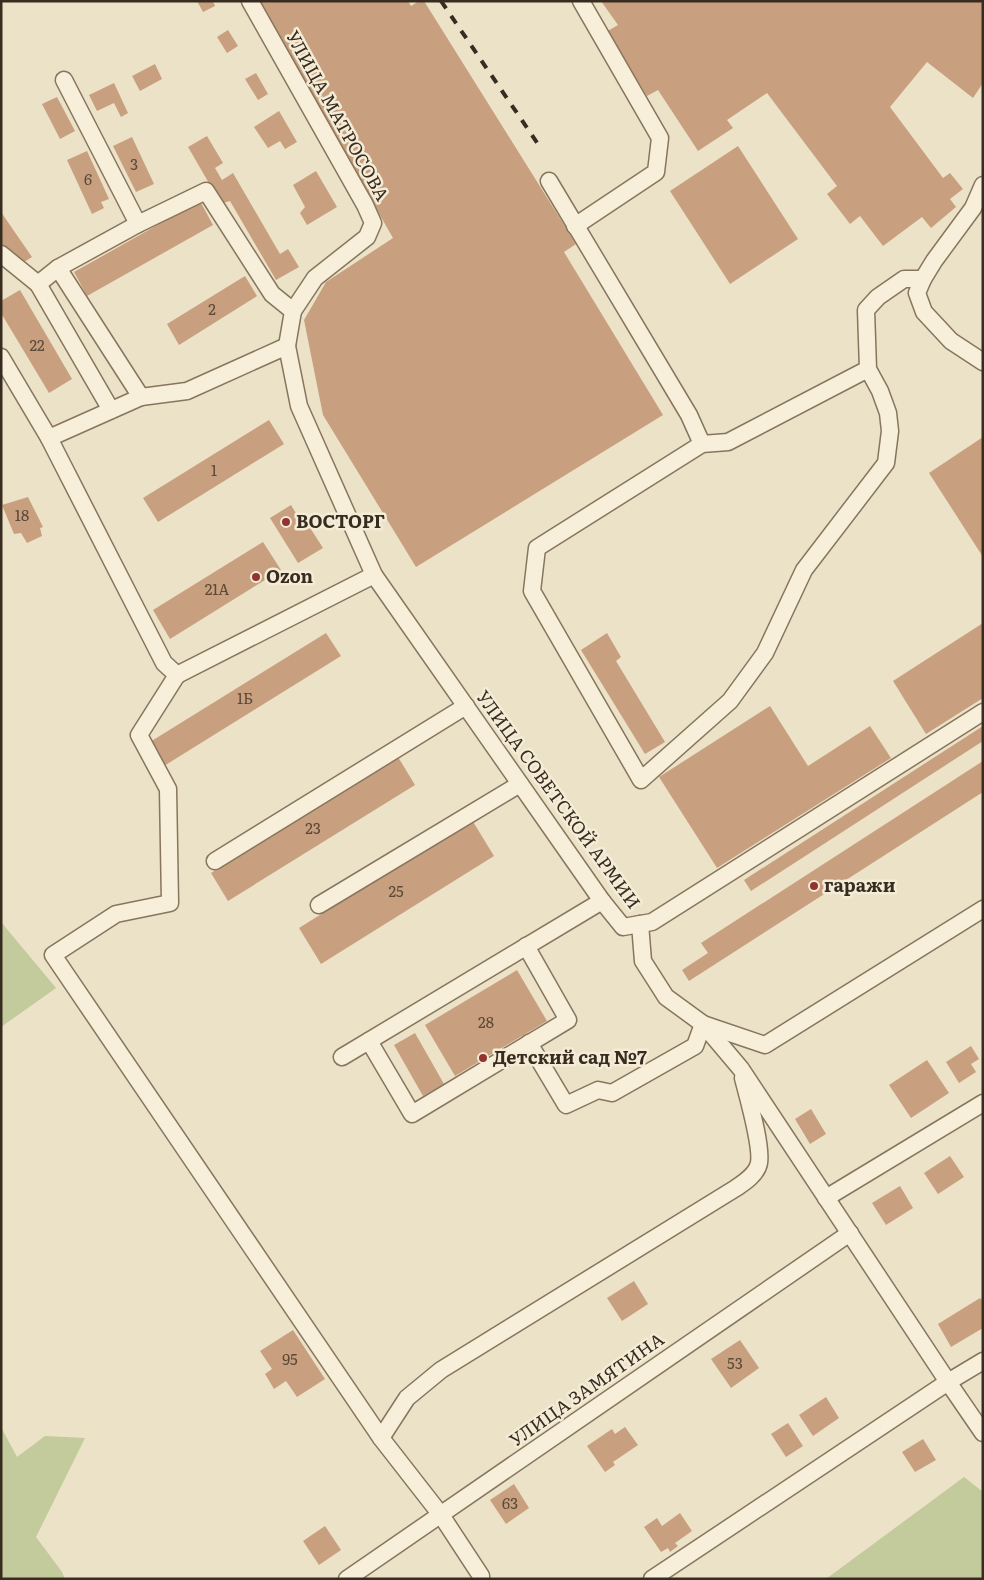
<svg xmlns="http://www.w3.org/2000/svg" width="984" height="1580" viewBox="0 0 984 1580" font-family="Literata,serif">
<rect width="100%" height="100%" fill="#ece2c7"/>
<g fill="#c3ca9b">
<path d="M1 922 56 988 1 1027Z"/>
<path d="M1 1427 17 1457 45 1436 85 1438 36 1537 62 1572 65 1579H1Z"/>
<path d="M964 1477 983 1492V1579H826Z"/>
</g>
<g fill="#c8a07f">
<path d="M197 1H213L215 6 203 12Z"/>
<path d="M259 1H408L411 6 419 1H424L576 244 564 252 663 415 416 567 323 415 304 320 326 282 393 238 264 13Z"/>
<path d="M601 1H983V83L973 98 927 62 890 107 943 178 950 173 963 189 950 199 956 207 931 228 922 217 883 246 860 216 850 224 827 194 837 186 767 93 727 120 733 128 698 151 658 90 647 96 606 32 618 25Z"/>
<path d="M228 30 238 46 227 53 217 37Z"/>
<path d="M155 64 162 79 140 91 132 76Z"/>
<path d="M256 73 268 94 258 100 245 79Z"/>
<path d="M114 83 128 113 121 117 114 103 97 111 89 95Z"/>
<path d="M57 97 75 131 60 139 42 104Z"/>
<path d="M279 111 297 142 285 149 280 141 268 148 254 127Z"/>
<path d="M207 136 223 163 215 168 222 180 233 173 280 254 288 249 299 267 276 280 230 201 223 203 217 197 188 147Z"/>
<path d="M132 137 154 184 136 192 113 146Z"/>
<path d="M738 146 798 239 730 284 670 191Z"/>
<path d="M87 151 109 199 101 202 104 208 92 214 67 160Z"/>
<path d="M316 171 337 207 307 225 300 213 305 207 293 185Z"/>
<path d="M200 201 213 225 87 296 74 272Z"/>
<path d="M1 212 32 257 18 266 1 242Z"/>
<path d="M245 276 257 296 179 345 167 324Z"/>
<path d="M20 290 72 379 49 393 1 313V301Z"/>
<path d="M269 420 284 444 158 522 143 498Z"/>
<path d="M983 437V557L929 473Z"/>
<path d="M28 497 43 527 40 528 42 536 27 543 21 533 14 534 2 505Z"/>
<path d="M291 505 303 525 307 523 323 548 298 563 270 518Z"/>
<path d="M263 542 281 570 170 639 153 610Z"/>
<path d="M983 623V698L926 734 893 681Z"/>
<path d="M326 633 341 656 164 766 150 742Z"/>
<path d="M607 633 621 657 616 661 665 742 645 754 581 650Z"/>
<path d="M770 706 808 766 870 726 891 758 717 868 659 777Z"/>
<path d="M983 726V741L751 891 744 880Z"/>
<path d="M398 757 415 785 228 901 211 873Z"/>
<path d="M983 761V792L689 981 682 970 708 953 701 943Z"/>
<path d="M472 820 494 856 321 964 299 928Z"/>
<path d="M517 970 547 1021 455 1076 425 1025Z"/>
<path d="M415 1033 444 1084 423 1096 394 1045Z"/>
<path d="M971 1046 979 1059 971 1064 976 1072 959 1083 946 1062Z"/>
<path d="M927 1060 949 1093 911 1118 889 1085Z"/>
<path d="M811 1109 826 1134 810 1144 795 1119Z"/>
<path d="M950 1156 964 1177 938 1194 924 1173Z"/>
<path d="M900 1186 913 1208 886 1225 872 1203Z"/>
<path d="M634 1281 648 1304 622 1321 607 1298Z"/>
<path d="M980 1298 983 1301V1328L951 1347 938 1324Z"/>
<path d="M293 1330 325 1379 297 1397 286 1381 274 1389 265 1374 272 1369 260 1351Z"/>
<path d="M740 1340 759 1368 731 1388 711 1359Z"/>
<path d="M826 1397 839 1418 813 1436 799 1415Z"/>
<path d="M788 1423 803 1446 786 1457 771 1434Z"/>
<path d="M625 1427 638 1445 613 1462 615 1465 605 1472 587 1446 612 1429 615 1434Z"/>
<path d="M923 1439 936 1460 915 1472 902 1452Z"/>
<path d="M514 1484 529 1508 506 1524 490 1500Z"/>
<path d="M680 1513 692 1531 675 1543 678 1546 670 1552 668 1548 661 1552 644 1527 657 1518 662 1526Z"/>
<path d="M325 1526 341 1550 319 1565 303 1541Z"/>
</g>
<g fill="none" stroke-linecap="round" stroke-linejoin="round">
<g stroke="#87755d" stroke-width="19">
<g id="minor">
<path d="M250 1 365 205 373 223 367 237 315 278 293 311"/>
<path d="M64 80 138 224"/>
<path d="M549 181 689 415 702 444"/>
<path d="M983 185 973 208 934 261 923 279 917 293 924 312 951 341 983 362"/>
<path d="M575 226 656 172 660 138 581 1"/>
<path d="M1 254 38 284 58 268"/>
<path d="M38 284 111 410"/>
<path d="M1 357 49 438 141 397 187 391 287 346"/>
<path d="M868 369 728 442 702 444 537 548 532 591 641 780 730 701 765 653 804 570 886 463 890 431 888 413 880 391 868 369 866 310 878 297 904 279H923"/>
<path d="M141 397 58 268 138 224 206 191 272 294 293 311 287 346 299 406 374 575 602 901 623 927 652 922 983 712"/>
<path d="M49 438 164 663 177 675 374 575"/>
<path d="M177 675 139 735 168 789 170 903 116 914 53 955 381 1438 441 1515 481 1576V1579"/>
<path d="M215 861 466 706"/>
<path d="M319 905 520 784"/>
<path d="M640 924 643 961 666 997 703 1024 741 1069 948 1382 983 1361"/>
<path d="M369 1041 412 1114 568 1020 526 946"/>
<path d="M529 1043 566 1105 598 1090 612 1093 695 1046 703 1024 765 1045 983 909"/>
<path d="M342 1057 602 901"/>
<path d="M826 1198 983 1103"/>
<path d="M381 1438 407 1398 441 1370 736 1188C745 1182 757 1174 759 1163 762 1145 748 1098 743 1078"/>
<path d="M347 1579 850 1233"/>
<path d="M652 1579 948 1382 983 1433"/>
</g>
</g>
<use href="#minor" stroke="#f7efda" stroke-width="16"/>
<path stroke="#382c20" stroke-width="4" stroke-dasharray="9 9" stroke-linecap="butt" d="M441 1 538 144"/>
</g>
<g fill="#923330" stroke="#f4ecd6" stroke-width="2">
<circle cx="286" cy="522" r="5"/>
<circle cx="256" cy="577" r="5"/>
<circle cx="814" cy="886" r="5"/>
<circle cx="483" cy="1058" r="5"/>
</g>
<g text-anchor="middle" stroke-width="5" stroke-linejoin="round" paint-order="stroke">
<g font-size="15" fill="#5c4938">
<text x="134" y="170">3</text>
<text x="88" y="185">6</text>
<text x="212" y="315">2</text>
<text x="37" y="351">22</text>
<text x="214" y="476">1</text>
<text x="22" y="521">18</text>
<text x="217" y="595">21А</text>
<text x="245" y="704">1Б</text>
<text x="313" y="834">23</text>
<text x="396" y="897">25</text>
<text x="486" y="1028">28</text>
<text x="290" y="1365">95</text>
<text x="735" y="1369">53</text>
<text x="510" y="1509">63</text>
</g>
<g font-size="18" fill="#382c20" stroke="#f4ecd6">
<text transform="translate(337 116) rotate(61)" y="6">УЛИЦА МАТРОСОВА</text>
<text transform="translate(558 800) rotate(54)" y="6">УЛИЦА СОВЕТСКОЙ АРМИИ</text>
<text transform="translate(587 1390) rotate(-35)" y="6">УЛИЦА ЗАМЯТИНА</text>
</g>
<g font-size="18" font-weight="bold" fill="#382c20" stroke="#f4ecd6" text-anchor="start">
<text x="296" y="528">ВОСТОРГ</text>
<text x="266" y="583">Ozon</text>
<text x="824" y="892">гаражи</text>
<text x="493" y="1064">Детский сад №7</text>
</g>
</g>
<rect width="984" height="1580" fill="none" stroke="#382c20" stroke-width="5"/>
</svg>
